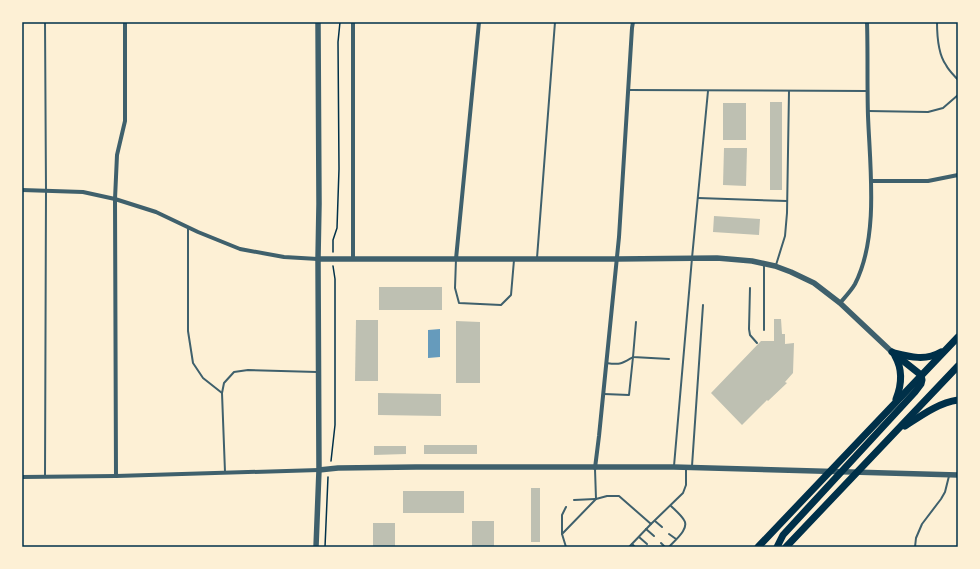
<svg xmlns="http://www.w3.org/2000/svg" width="980" height="569" viewBox="0 0 980 569" font-family="'Archivo Narrow',sans-serif">
<rect width="100%" height="100%" fill="#fdf0d5"/>
<path fill="#669bbc" d="M440 329V357L428 358V330Z"/>
<g fill="#bec0b2">
<rect x="770" y="102" width="12" height="88"/>
<rect x="723" y="103" width="23" height="37"/>
<path d="M724 148H747L746 186 723 185Z"/>
<path d="M714 216 760 219 759 235 713 232Z"/>
<rect x="379" y="287" width="63" height="23"/>
<path d="M774 319H781L782 334H785V344L794 343 793 373 785 382 787 383 768 401 767 400 742 425 711 393 761 341H774Z"/>
<path d="M356 320H378V381H355Z"/>
<path d="M456 321 480 322V383H456Z"/>
<path d="M378 393 441 394V416L378 415Z"/>
<rect x="424" y="445" width="53" height="9"/>
<path d="M374 446H406V454L374 455Z"/>
<rect x="531" y="488" width="9" height="54"/>
<rect x="403" y="491" width="61" height="22"/>
<rect x="472" y="521" width="22" height="26"/>
<rect x="373" y="523" width="22" height="24"/>
</g>
<g fill="none" stroke-linecap="round" stroke-linejoin="round">
<g stroke="#003049" stroke-width="1.5">
<path d="M333 252V240L337 228 339 169 338 42 340 22"/>
<path d="M331 461 335 425V279L333 266"/>
<path d="M325 547 328 477"/>
</g>
<g stroke="#3f606c" stroke-width="2">
<path d="M937 22C937 36 938 54 946 65 949 71 954 75 958 80"/>
<path d="M628 90 867 91"/>
<path d="M868 111 928 112 943 108 958 95"/>
<path d="M698 198 787 201"/>
<path d="M188 228V331L193 363 203 378 222 393"/>
<path d="M537 258 555 22"/>
<path d="M456 259 455 288 459 303 501 305 511 295 514 260"/>
<path d="M764 265V330"/>
<path d="M776 265 785 236 787 213 789 91"/>
<path d="M750 288 749 329 750 335 757 343"/>
<path d="M636 322 633 357 669 359"/>
<path d="M604 394 629 395 633 357C621 364 621 365 606 363"/>
<path d="M674 466 692 258 708 91"/>
<path d="M692 466 703 305"/>
<path d="M595 469 596 499 607 496H619L651 524 683 493 686 485V469"/>
<path d="M225 472 222 393 224 383 234 372 248 370 317 372"/>
<path d="M45 476 46 191 45 22"/>
<path d="M574 500 595 499"/>
<path d="M655 521 662 527"/>
<path d="M646 529 654 536"/>
<path d="M562 534V515L566 507"/>
<path d="M669 534 676 539"/>
<path d="M639 537 647 544"/>
<path d="M661 543 665 547"/>
<path d="M632 544 635 547"/>
<path d="M566 547 562 534 596 499"/>
<path d="M629 547 651 524"/>
<path d="M669 547C674 541 690 529 684 520 681 515 675 510 671 506"/>
<path d="M915 547 916 538 922 524 941 499 945 492 949 476"/>
</g>
<g stroke="#3f606c" stroke-width="4">
<path d="M353 22V259"/>
<path d="M871 181H928L958 175"/>
<path d="M22 190 83 192 115 199 156 212 198 232 240 249 284 257 318 259"/>
<path d="M456 259 479 22"/>
<path d="M840 303C845 297 851 291 855 284 879 237 870 168 868 116 867 85 868 53 867 22"/>
<path d="M595 468 599 436 619 237 632 28 633 22"/>
<path d="M116 476 115 199 117 155 125 121V22"/>
<path d="M22 477 116 476 319 470"/>
</g>
<g stroke="#3f606c" stroke-width="5.5">
<path d="M318 259H617L717 258 752 261 775 266 791 272 814 283 840 303 892 352"/>
<path d="M319 470 338 468 416 467H674L958 475"/>
<path d="M316 547 319 470 318 259 319 204 318 22"/>
</g>
<g stroke="#003049" stroke-width="7">
<path d="M894 353C910 357 926 361 941 352"/>
<path d="M895 356C903 370 902 384 896 399"/>
<path d="M905 426C922 415 938 403 958 400"/>
<path d="M758 547 958 337"/>
<path d="M777 547 783 535 915 392 921 384 922 380 921 375 892 352"/>
<path d="M786 547 958 366"/>
</g>
</g>
<rect width="980" height="569" fill="none" stroke="#fdf0d5" stroke-width="46"/>
<rect x="23" y="23" width="934" height="523" fill="none" stroke="#003049" stroke-width="1.5"/>
</svg>
